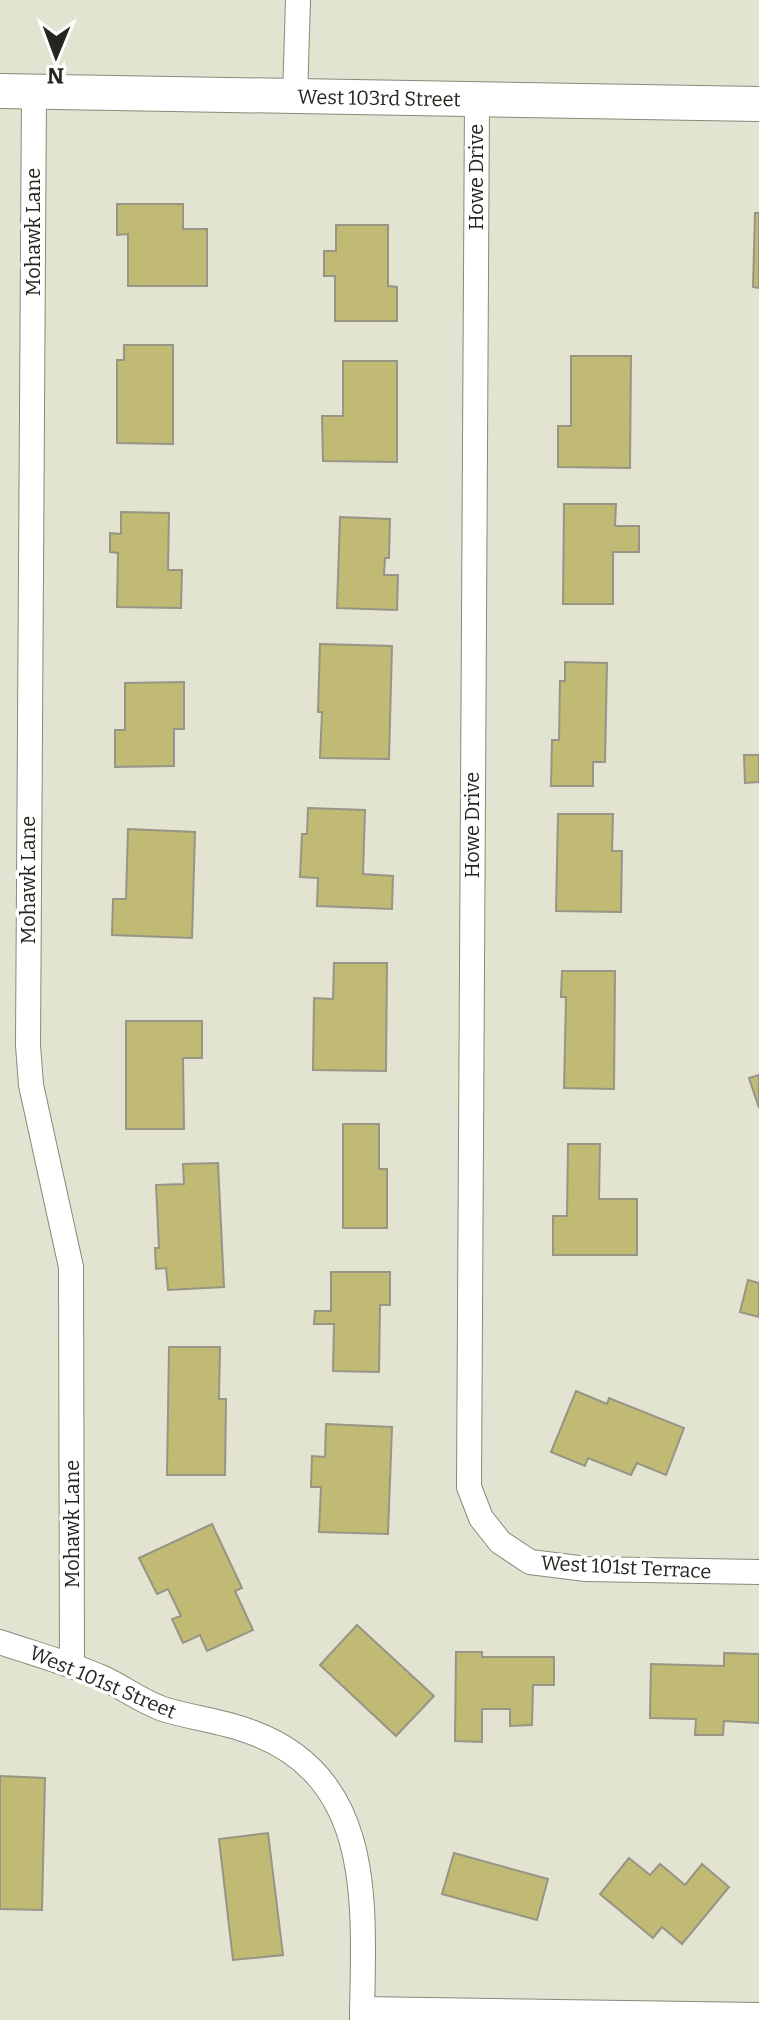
<svg xmlns="http://www.w3.org/2000/svg" width="759" height="2020" viewBox="0 0 759 2020" font-family="Bitter,serif">
<rect width="100%" height="100%" fill="#e3e3d2"/>
<g fill="#c0ba74" stroke="#969586" stroke-width="2">
<path d="M117 204H183V229H207V286H128V234L117 235Z"/>
<path d="M755 213H759V288L753 287Z"/>
<path d="M336 225H388V286L397 287V321H335V276H324V251H336Z"/>
<path d="M124 345H173V444L117 443V360H124Z"/>
<path d="M571 356H631L630 468 558 467V426H571Z"/>
<path d="M343 361H397V462L323 461 322 416H343Z"/>
<path d="M564 504H616L615 526H639V552H613V604H563Z"/>
<path d="M121 512 169 513 168 570H182L181 608 117 607 118 553 110 552V533L121 534Z"/>
<path d="M340 517 390 519 389 558H385L384 575H398L397 610 337 608Z"/>
<path d="M320 644 392 646 389 759 320 758 322 712H318Z"/>
<path d="M565 662 607 663 605 762H593V786H551L552 740H559L560 681H565Z"/>
<path d="M184 682V729H174V766L115 767V730H125V683Z"/>
<path d="M744 755H759V782L745 783Z"/>
<path d="M308 808 365 810 363 874 393 876 392 909 317 906 318 878 300 877 302 834H307Z"/>
<path d="M558 814H613L612 851H622L621 912 556 911Z"/>
<path d="M128 829 195 832 192 938 112 935 113 899H126Z"/>
<path d="M334 963H387L386 1071 313 1070 314 998 333 999Z"/>
<path d="M562 971H615L614 1089 564 1088 566 997H561Z"/>
<path d="M126 1021H202V1058H183L184 1129H126Z"/>
<path d="M759 1075V1108L749 1078Z"/>
<path d="M343 1124H379V1169H387V1228H343Z"/>
<path d="M568 1144H600L599 1199H637V1255H553V1216H567Z"/>
<path d="M218 1163 224 1287 168 1290 166 1268 156 1269 155 1248H159L156 1185 184 1184 183 1164Z"/>
<path d="M331 1272H390V1305H380L379 1372 333 1371 334 1324H314L315 1311H331Z"/>
<path d="M748 1280 759 1283V1317L740 1312Z"/>
<path d="M169 1347H220L219 1399H226L225 1475H167Z"/>
<path d="M576 1391 607 1404 609 1398 684 1428 666 1475 637 1463 631 1475 588 1458 585 1466 551 1452Z"/>
<path d="M326 1424 392 1427 388 1534 319 1532 321 1487H311L312 1456 325 1457Z"/>
<path d="M212 1524 242 1588 235 1591 253 1630 207 1651 200 1635 183 1643 172 1619 181 1616 168 1589 157 1594 139 1558Z"/>
<path d="M357 1625 434 1696 396 1736 320 1665Z"/>
<path d="M456 1652H482V1657H554V1685H533L532 1725 510 1726V1709H482V1742L455 1741Z"/>
<path d="M724 1653 759 1654V1723L724 1721 723 1735H695L696 1719 650 1718 651 1664 724 1666Z"/>
<path d="M0 1776 45 1778 42 1910 0 1909Z"/>
<path d="M268 1833 283 1955 233 1960 219 1839Z"/>
<path d="M454 1853 548 1879 537 1920 442 1894Z"/>
<path d="M629 1858 650 1875 660 1864 685 1885 702 1864 729 1887 682 1944 662 1927 653 1938 600 1894Z"/>
</g>
<g fill="none" stroke-linecap="round" stroke-linejoin="round">
<g stroke="#8a897a" stroke-width="26">
<g id="minor">
<path d="M34 92 28 1045 31 1085 71 1267 72 1664"/>
<path d="M295 97 298 0"/>
<path d="M477 100 469 1487 481 1518 500 1542 530 1562 586 1569 759 1572"/>
<path d="M0 1642C35 1654 69 1663 103 1678 123 1687 142 1702 163 1709 191 1718 223 1721 251 1732 378 1778 363 1911 362 2020"/>
<path d="M362 2009 759 2015"/>
</g>
</g>
<g stroke="#8a897a" stroke-width="36">
<path id="secondary" d="M0 91 759 104"/>
</g>
<use href="#minor" stroke="#fff" stroke-width="24"/>
<use href="#secondary" stroke="#fff" stroke-width="34"/>
</g>
<g text-anchor="middle" stroke-width="7" stroke-linejoin="round" paint-order="stroke">
<g font-size="20" fill="#26251f" stroke="#fff">
<text transform="translate(379 98) rotate(1)" y="7">West 103rd Street</text>
<text transform="translate(476 177) rotate(-90)" y="7">Howe Drive</text>
<text transform="translate(33 232) rotate(-90)" y="7">Mohawk Lane</text>
<text transform="translate(472 825) rotate(-90)" y="7">Howe Drive</text>
<text transform="translate(28 880) rotate(-90)" y="7">Mohawk Lane</text>
<text transform="translate(72 1524) rotate(-90)" y="7">Mohawk Lane</text>
<text transform="translate(626 1567) rotate(3)" y="7">West 101st Terrace</text>
<text transform="translate(103 1682) rotate(23)" y="7">West 101st Street</text>
</g>
</g>
<g transform="translate(56 56) rotate(181)" stroke="#ffffff" stroke-width="6" paint-order="stroke">
<path d="M0-6L14 30L0 20L-14 30Z" fill="#26251f"/>
<text y="-12" font-size="22" font-weight="bold" text-anchor="middle" fill="#26251f">N</text>
</g>
</svg>
